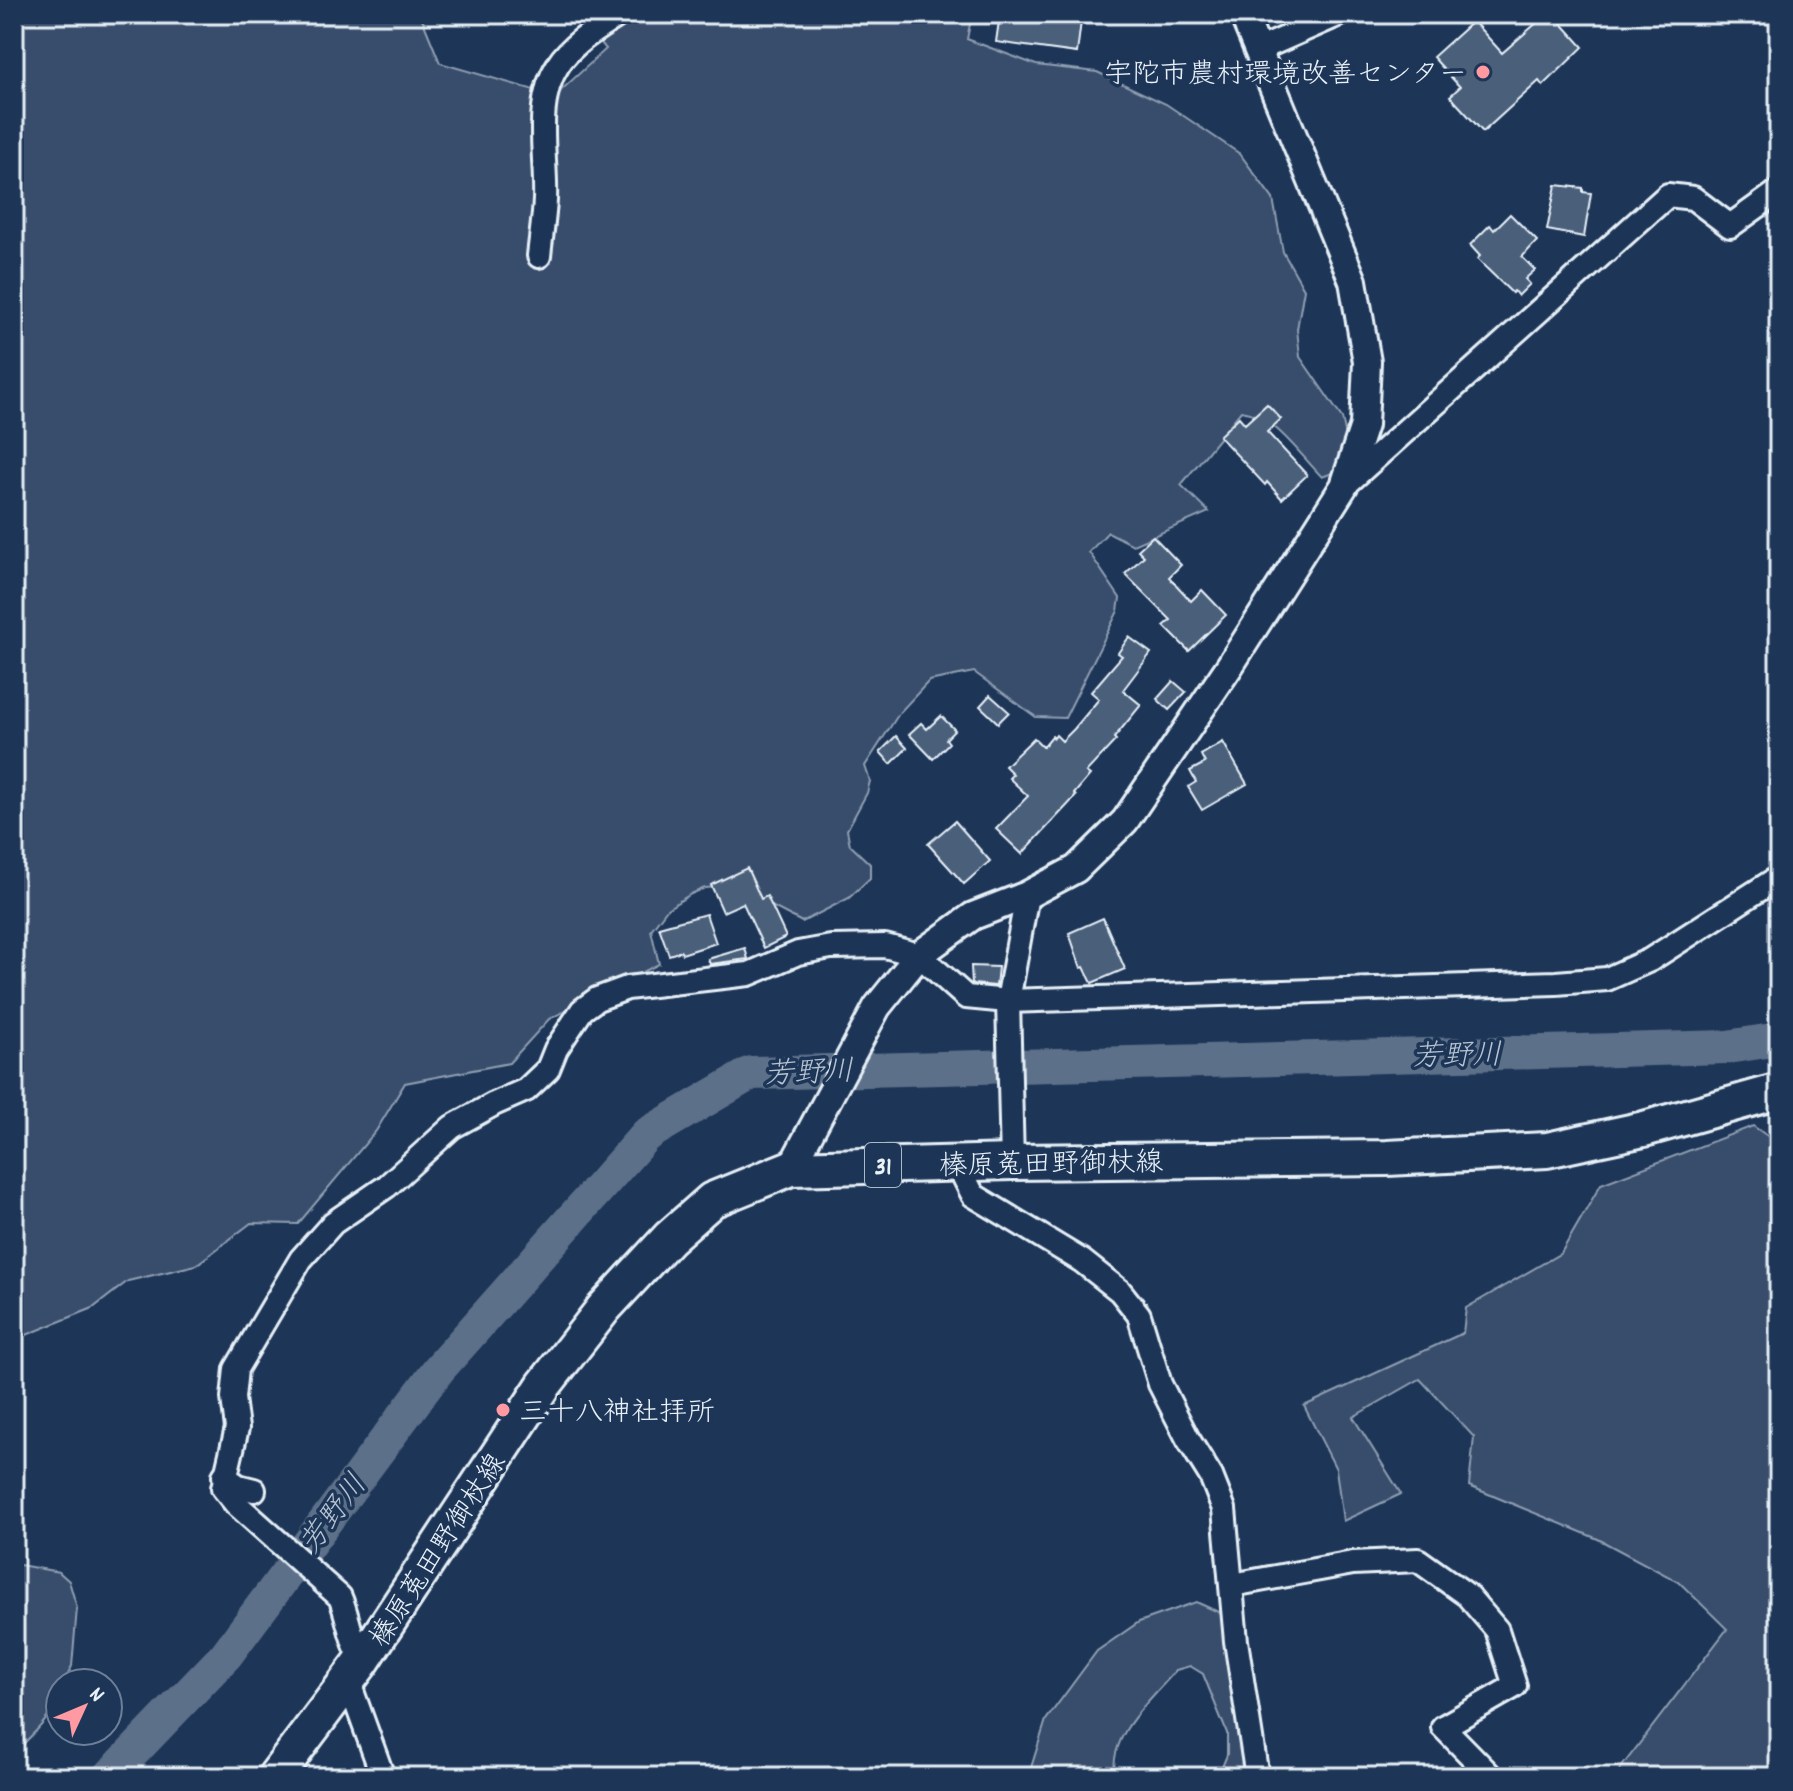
<svg xmlns="http://www.w3.org/2000/svg" width="1793" height="1791" viewBox="0 0 1793 1791" font-family="Dekko,'Klee One',sans-serif">
<rect width="100%" height="100%" fill="#1d3557"/>
<filter id="ink" filterUnits="userSpaceOnUse"><feTurbulence type="fractalNoise" baseFrequency=".0125" numOctaves="2"/><feDisplacementMap in="SourceGraphic" scale="16" xChannelSelector="R" yChannelSelector="G"/><feConvolveMatrix kernelMatrix="1 2 1 2 8 2 1 2 1" color-interpolation-filters="sRGB"/></filter>
<g filter="url(#ink)">
<g fill="#374d6c" stroke="#909fb2" stroke-width="2">
<path d="M420 14 440 63 555 96 606 49 589 28V14H972L967 39 1036 65 1097 72 1166 104 1240 154 1273 199 1283 252 1304 289 1297 329 1300 357 1342 418 1348 446 1335 472 1322 477C1299 454 1275 416 1241 411L1181 485 1209 512 1133 545 1108 532 1089 552 1120 598 1118 611 1065 718 1036 717 974 672 929 681 900 712 865 766 870 781 867 793 847 830 850 845 870 864V878L849 898 802 922 733 886 705 888 691 894 667 909 651 930 659 964 549 1019 509 1063 405 1083 376 1131 298 1224 251 1223 196 1265 128 1281 93 1308 14 1340V15Z"/>
<path d="M1753 1126 1779 1144V1777H1614L1727 1629 1679 1582 1598 1539 1469 1486 1474 1437 1420 1379 1353 1417 1401 1494 1343 1521 1336 1469 1304 1406 1463 1333 1466 1308 1561 1253 1601 1184Z"/>
<path d="M14 1564 59 1572 69 1581 77 1608 72 1666 64 1683H60C60 1712 33 1734 14 1753Z"/>
<path d="M1196 1602 1223 1614 1248 1777H1218L1227 1755V1733L1203 1674 1190 1666 1176 1670C1151 1700 1108 1734 1115 1777H1028L1046 1720 1097 1651 1139 1622Z"/>
</g>
<g fill="none" stroke-linecap="round" stroke-linejoin="round">
<path stroke="#5d7089" stroke-width="34" d="M109 1777 226 1655 438 1370 646 1135 751 1073 1727 1047 1779 1039"/>
</g>
<g fill="#495e7a" stroke="#e8f1f8" stroke-width="2">
<path d="M1000 14H1060L1059 18 1081 21 1077 53 996 42Z"/>
<path d="M1547 14 1552 21 1556 17 1583 47 1543 86 1539 81 1483 132 1450 96 1460 87 1433 57 1473 21 1502 53Z"/>
<path d="M1556 185 1583 188V192L1591 193 1584 237 1547 230Z"/>
<path d="M1510 214 1537 241 1522 257 1535 270 1525 279 1530 284 1518 296 1514 291 1512 293 1477 259 1480 256 1470 245 1490 225 1494 230Z"/>
<path d="M1267 404 1281 419 1267 432 1307 475 1282 499 1267 482 1265 485 1219 436 1239 417 1245 424Z"/>
<path d="M1153 536 1181 565 1169 577 1191 601 1202 590 1226 615 1189 651 1164 626 1171 620 1125 574 1144 556 1138 550Z"/>
<path d="M1129 637 1151 653 1123 690 1141 705 1114 738 1116 740 1086 772 1090 775 1074 794 1076 796 1022 854 996 829 1028 796 1009 778 1013 774 1005 766 1034 738 1043 747 1052 736 1054 738 1056 735 1062 741 1074 729 1099 699 1091 692 1122 656 1118 653Z"/>
<path d="M1173 681 1186 692 1169 710 1157 699Z"/>
<path d="M990 695 1009 712 998 723 980 706Z"/>
<path d="M941 716 955 730 946 739 949 743 933 759 909 734 921 723 927 729Z"/>
<path d="M896 736 907 748 891 764 880 752Z"/>
<path d="M1223 742 1247 784 1202 810 1188 787 1196 782 1190 771 1205 763 1201 755Z"/>
<path d="M955 821 990 861 964 884 928 844Z"/>
<path d="M747 868 761 899 767 896 786 937 764 948 743 903 723 912 711 885Z"/>
<path d="M706 914 716 943 682 954 681 951 669 955 659 927Z"/>
<path d="M1103 918 1125 969 1092 983 1084 967 1081 968 1069 933Z"/>
<path d="M745 948 748 959 710 964 708 959Z"/>
<path d="M971 966 998 967 996 986 972 984Z"/>
</g>
<g fill="none" stroke-linecap="round" stroke-linejoin="round">
<g stroke="#e8f1f8" stroke-width="28">
<g id="minor">
<path d="M1258 50 1340 14"/>
<path d="M539 256C541 237 544 218 545 200 547 157 533 103 558 65 572 43 599 28 620 14"/>
<path d="M1344 486 1668 195 1693 198 1730 226 1779 191"/>
<path d="M1012 1162 1008 1001 1027 895"/>
<path d="M957 1163 973 1195 1082 1261 1120 1291 1139 1315 1160 1384 1188 1439 1211 1476 1224 1509 1236 1641 1257 1777"/>
<path d="M224 1476 238 1486 254 1490"/>
<path d="M1232 1585 1353 1563 1418 1560 1467 1595 1497 1630 1515 1686 1443 1727 1492 1777"/>
<path d="M363 1660C350 1641 349 1618 340 1597L235 1503 223 1488 237 1428 233 1398 236 1369 301 1259 333 1223 387 1186 452 1127 494 1104 526 1090 548 1069 556 1049 582 1010 597 999 627 988 749 974 798 953 831 947 885 946 919 955 966 997 1008 1001 1556 983 1607 979 1650 960 1779 877"/>
<path d="M348 1680 383 1777"/>
</g>
</g>
<g stroke="#e8f1f8" stroke-width="32">
<path id="tertiary" d="M791 1168 877 1007 919 955 973 916 1027 895 1076 869 1125 821 1229 667 1344 486 1364 425 1367 362 1353 281 1243 14"/>
</g>
<g stroke="#e8f1f8" stroke-width="40">
<path id="primary" d="M275 1777 363 1660 544 1385 604 1308 669 1238 712 1200 791 1168 1012 1162 1387 1158 1547 1150 1644 1129 1779 1091"/>
</g>
<use href="#minor" stroke="#1d3557" stroke-width="22"/>
<use href="#tertiary" stroke="#1d3557" stroke-width="26"/>
<use href="#primary" stroke="#1d3557" stroke-width="34"/>
</g>
</g>
<g fill="#ff9aa2" stroke="#1d3557" stroke-width="3">
<circle cx="1483" cy="72" r="8"/>
<circle cx="503" cy="1410" r="8"/>
</g>
<g text-anchor="middle" stroke-width="7" stroke-linejoin="round" paint-order="stroke">
<rect fill="#1d3557" stroke="#abb9c8" stroke-width="2" x="865" y="1143" width="36" height="44" rx="6"/>
<g font-size="26" font-weight="bold" fill="#e8f1f8">
<text x="883" y="1174">31</text>
</g>
<g font-size="28" fill="#e8f1f8" stroke="#1d3557" text-anchor="end">
<text x="1467" y="82">宇陀市農村環境改善センター</text>
<text x="519" y="1420" text-anchor="start">三十八神社拝所</text>
</g>
<g font-size="28" fill="#e8f1f8" stroke="#1d3557">
<text transform="translate(1051 1162) rotate(-1)" y="10">榛原菟田野御杖線</text>
<text transform="translate(436 1549) rotate(-57)" y="10">榛原菟田野御杖線</text>
</g>
<g font-size="30" font-style="italic" fill="#b7c4d1" stroke="#1d3557">
<text transform="translate(1457 1054) rotate(-1)" y="10">芳野川</text>
<text transform="translate(809 1071) rotate(-2)" y="10">芳野川</text>
<text transform="translate(332 1513) rotate(-53)" y="10">芳野川</text>
</g>
</g>
<rect width="1793" height="1791" fill="none" stroke="#1d3557" stroke-width="48"/>
<rect x="24" y="24" width="1745" height="1743" fill="none" stroke="#e8f1f8" stroke-width="3" filter="url(#ink)"/>
<g transform="translate(84 1707) rotate(46)"><circle r="38" fill="#1d3557" stroke="#6e8097" stroke-width="2"/>
<path d="M0-6L14 30L0 20L-14 30Z" fill="#ff9aa2"/>
<text y="-12" font-size="22" font-weight="bold" text-anchor="middle" fill="#e8f1f8">N</text>
</g>
</svg>
